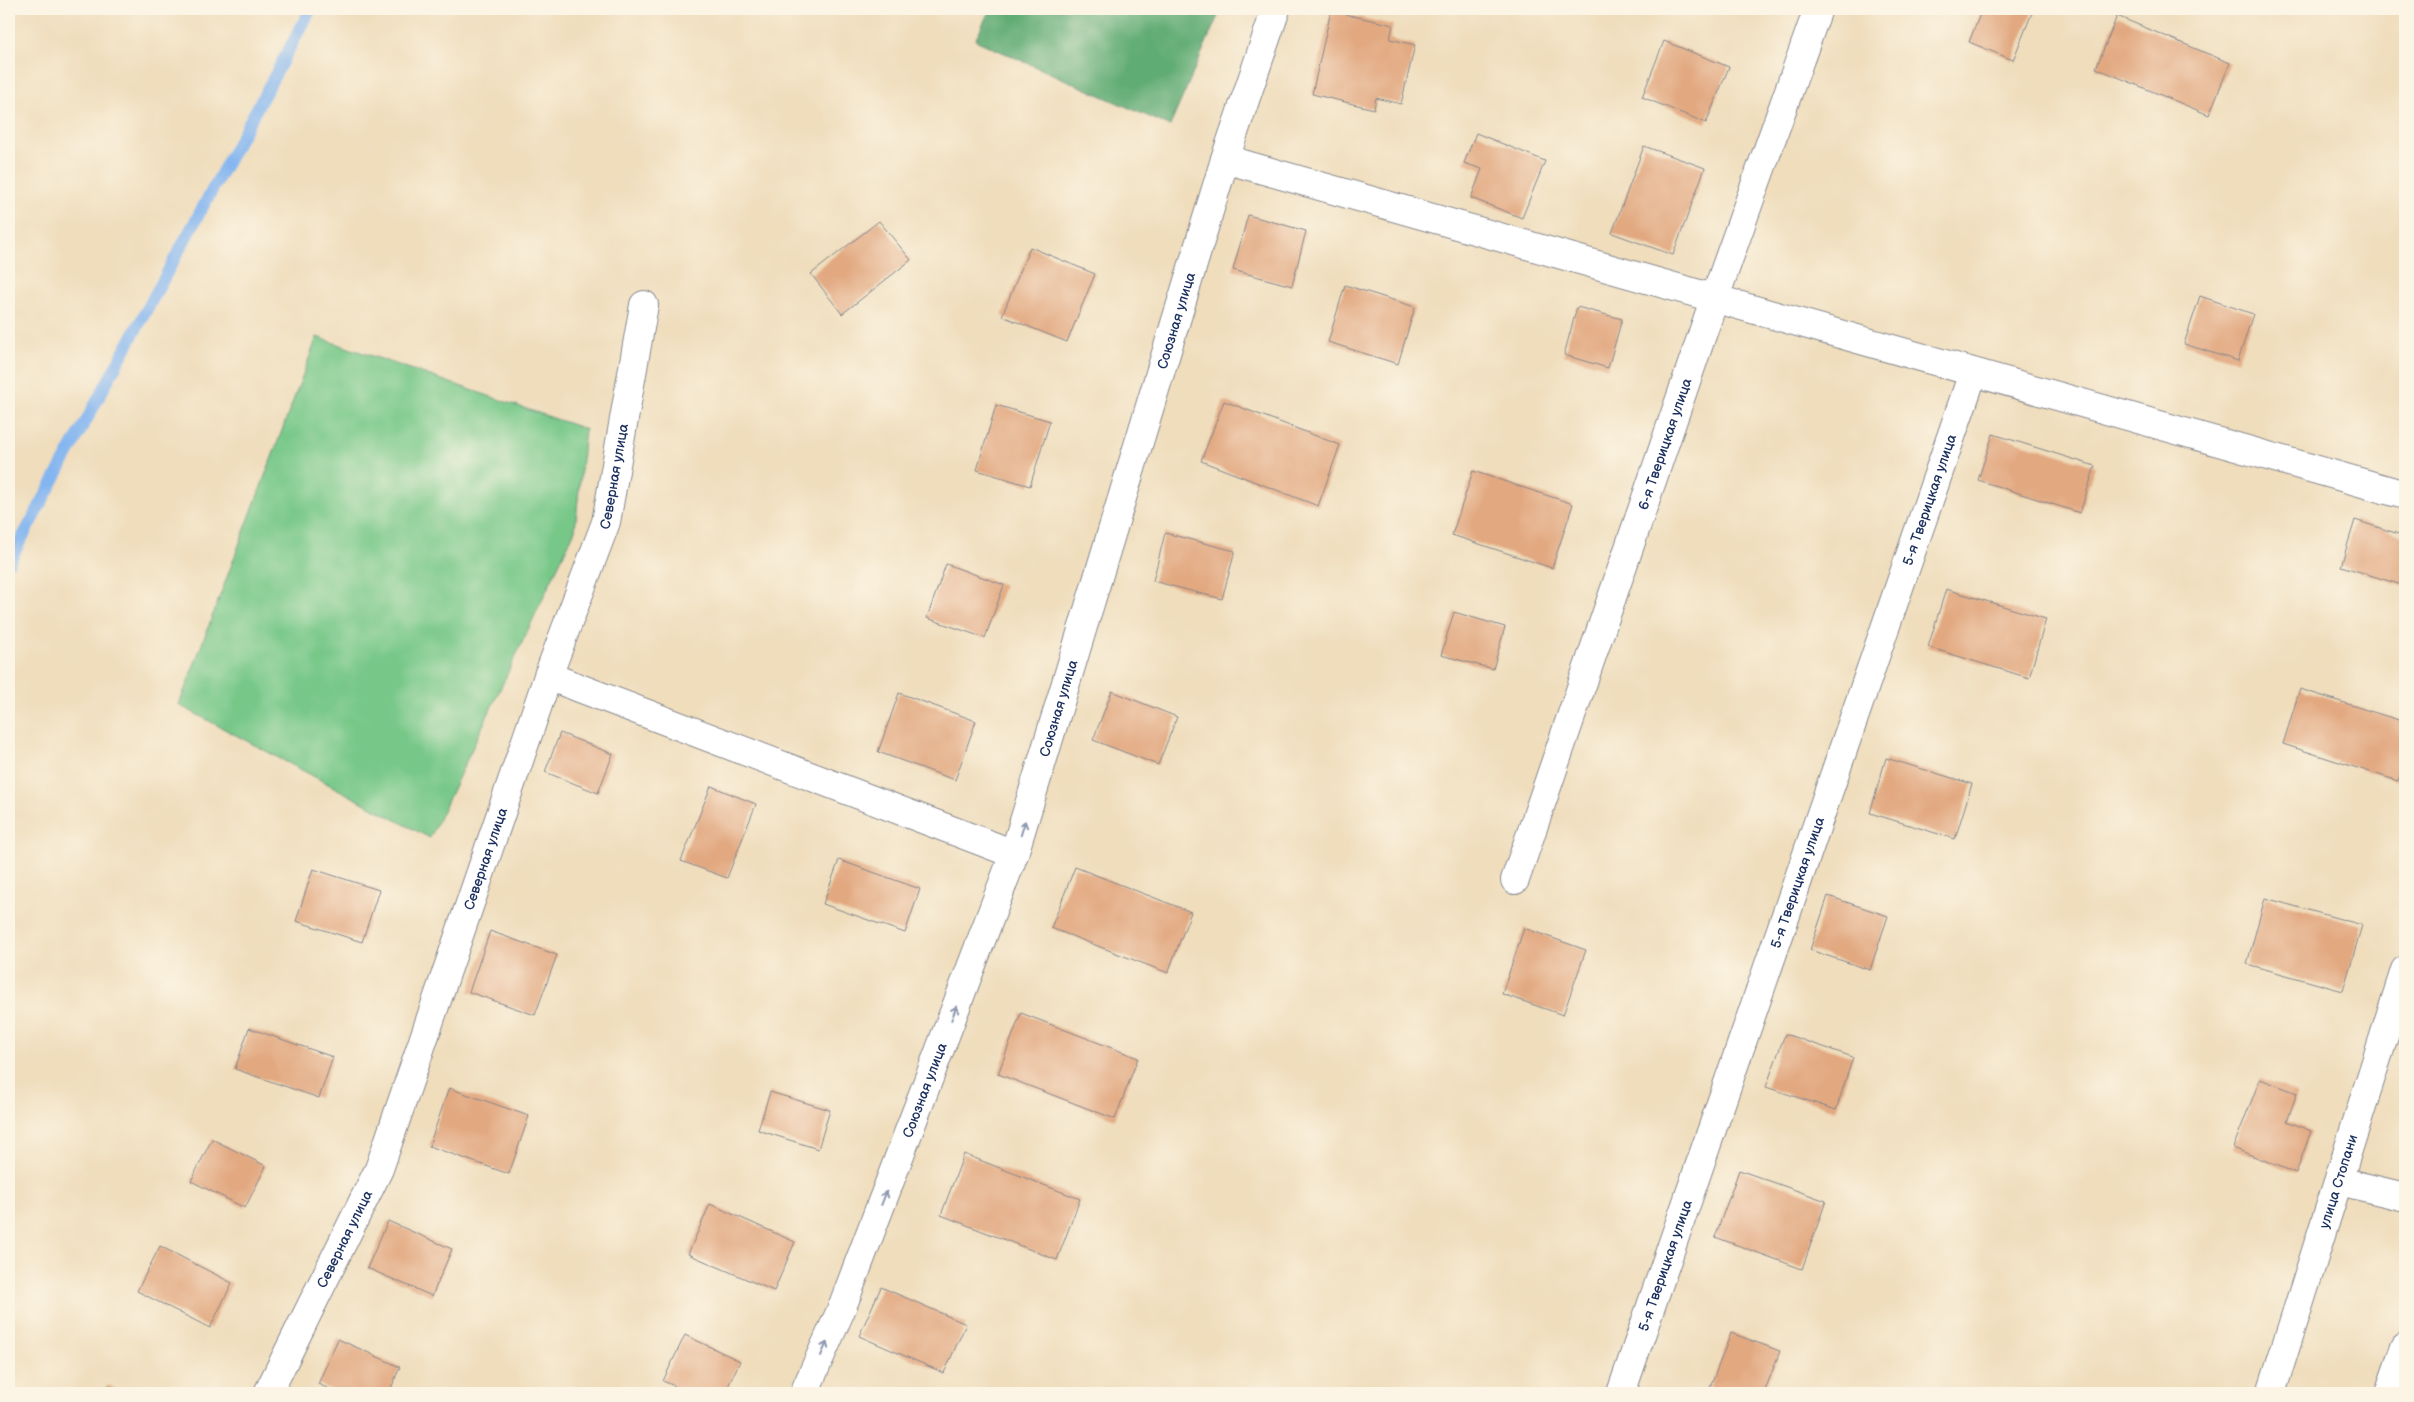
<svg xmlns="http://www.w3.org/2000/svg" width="2414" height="1402" viewBox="0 0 2414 1402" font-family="'Balsamiq Sans',sans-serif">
<rect width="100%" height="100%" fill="#fcf5e5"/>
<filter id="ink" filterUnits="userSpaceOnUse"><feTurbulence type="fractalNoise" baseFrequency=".02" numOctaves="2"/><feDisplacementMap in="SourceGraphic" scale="10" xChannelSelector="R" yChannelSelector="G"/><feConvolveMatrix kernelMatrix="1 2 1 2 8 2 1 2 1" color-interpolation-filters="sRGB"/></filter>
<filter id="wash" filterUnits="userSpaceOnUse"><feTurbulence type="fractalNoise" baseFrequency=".0096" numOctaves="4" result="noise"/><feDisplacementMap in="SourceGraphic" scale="20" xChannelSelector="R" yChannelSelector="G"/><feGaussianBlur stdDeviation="1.12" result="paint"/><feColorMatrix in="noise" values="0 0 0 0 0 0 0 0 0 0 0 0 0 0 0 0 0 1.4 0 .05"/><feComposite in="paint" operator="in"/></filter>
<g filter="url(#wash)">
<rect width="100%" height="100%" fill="#efddbc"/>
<path fill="#76c788" stroke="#487b73" d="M317 337 585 429 575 530 430 838 179 705Z"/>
<path fill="#60ac74" stroke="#3e6e69" d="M990 9H1221L1170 126 975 40Z"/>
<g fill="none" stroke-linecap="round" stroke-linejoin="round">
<path stroke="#83b5f0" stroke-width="12" d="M9 562 311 9"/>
</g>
<g id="blocks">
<g fill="#e2a981">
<path d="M1982 9H2022L2032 13 2013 60 1969 42Z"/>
<path d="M1331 11 1393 25 1390 39 1415 45 1401 104 1376 98 1374 109 1312 94Z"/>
<path d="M2117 16 2230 63 2209 115 2096 68Z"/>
<path d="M1664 41 1729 67 1706 123 1642 97Z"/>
<path d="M1476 133 1545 161 1522 218 1471 198 1482 169 1464 163Z"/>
<path d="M1644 146 1705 168 1673 255 1612 233Z"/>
<path d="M1248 215 1306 231 1292 286 1233 270Z"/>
<path d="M879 221 911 260 842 314 811 274Z"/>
<path d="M1030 247 1095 274 1067 342 1002 316Z"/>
<path d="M1345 285 1415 307 1398 364 1328 342Z"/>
<path d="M2200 296 2253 314 2238 361 2184 344Z"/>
<path d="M1577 307 1622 319 1608 368 1564 355Z"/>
<path d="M1224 401 1340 445 1318 506 1201 461Z"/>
<path d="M996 405 1050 421 1030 486 977 470Z"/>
<path d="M1993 434 2095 466 2080 513 1978 480Z"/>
<path d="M1473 471 1573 504 1552 568 1452 535Z"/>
<path d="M2355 520 2405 536V586L2341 566Z"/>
<path d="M1165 533 1235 551 1222 599 1153 581Z"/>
<path d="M946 564 1004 585 985 638 927 618Z"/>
<path d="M1946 589 2046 619 2029 678 1928 647Z"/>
<path d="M1454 612 1505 627 1493 669 1441 655Z"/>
<path d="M2300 689 2405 722V759L2398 781 2283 744Z"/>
<path d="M1112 691 1177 717 1158 765 1093 740Z"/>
<path d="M899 693 976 721 955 780 878 752Z"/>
<path d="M560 733 613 754 598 793 545 772Z"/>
<path d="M1886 758 1972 784 1955 839 1870 813Z"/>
<path d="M711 786 756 804 727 878 681 861Z"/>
<path d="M839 860 920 889 905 933 823 904Z"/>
<path d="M1075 867 1191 912 1168 973 1051 928Z"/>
<path d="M313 869 379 890 362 942 296 921Z"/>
<path d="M1828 896 1888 916 1870 970 1810 950Z"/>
<path d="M2265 898 2362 925 2343 991 2247 964Z"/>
<path d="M1524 928 1586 950 1563 1015 1502 994Z"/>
<path d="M490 931 557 955 535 1015 469 992Z"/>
<path d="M1021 1013 1138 1058 1115 1119 998 1074Z"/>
<path d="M249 1028 333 1057 319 1098 235 1069Z"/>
<path d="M1785 1034 1853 1057 1836 1110 1766 1087Z"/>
<path d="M2260 1079 2297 1093 2287 1121 2311 1131 2296 1173 2233 1148Z"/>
<path d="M449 1088 529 1116 509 1174 429 1146Z"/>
<path d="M770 1092 830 1110 818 1149 758 1130Z"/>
<path d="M212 1139 266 1166 245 1208 191 1181Z"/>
<path d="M964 1154 1080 1199 1057 1260 941 1215Z"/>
<path d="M1739 1170 1826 1201 1802 1269 1715 1237Z"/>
<path d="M710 1204 795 1242 774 1291 688 1254Z"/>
<path d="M388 1221 452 1249 432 1296 367 1268Z"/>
<path d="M160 1246 232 1283 210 1328 137 1291Z"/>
<path d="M881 1287 966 1324 944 1373 859 1336Z"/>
<path d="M1731 1333 1780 1351 1764 1393H1708Z"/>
<path d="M685 1335 740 1361 725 1393H690L663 1381Z"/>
<path d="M338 1339 400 1367 389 1393H338L318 1384Z"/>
<path d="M108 1385 124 1393H104Z"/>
</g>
</g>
</g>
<g filter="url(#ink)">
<use href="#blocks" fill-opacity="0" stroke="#85868d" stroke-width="1"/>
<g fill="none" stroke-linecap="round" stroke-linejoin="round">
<g stroke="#85868d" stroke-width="30">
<g id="minor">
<path d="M1225 159 2405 495"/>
<path d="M548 676 1014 854"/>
<path id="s1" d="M1515 880 1714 300 1818 9"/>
<path d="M2339 1181 2405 1197"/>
<path id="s2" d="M268 1393 379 1169 548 676 606 522 644 305"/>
<path id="s3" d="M804 1393 841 1310 1014 854 1225 159 1276 9"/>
<path id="s4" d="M1621 1393 1973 373"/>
<path id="s5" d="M2271 1393 2405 970"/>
<path d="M2389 1393 2405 1347"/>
</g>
</g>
<use href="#minor" stroke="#fff" stroke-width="28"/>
</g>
<defs><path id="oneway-shaft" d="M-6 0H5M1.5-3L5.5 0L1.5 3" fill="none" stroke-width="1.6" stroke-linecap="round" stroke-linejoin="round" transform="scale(1.25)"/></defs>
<g stroke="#8d97ae">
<use href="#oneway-shaft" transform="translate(1023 828) rotate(-73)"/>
<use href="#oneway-shaft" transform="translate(954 1013) rotate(-69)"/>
<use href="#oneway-shaft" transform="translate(884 1198) rotate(-69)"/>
<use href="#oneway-shaft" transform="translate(824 1349) rotate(-66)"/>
</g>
</g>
<g text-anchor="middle" stroke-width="4.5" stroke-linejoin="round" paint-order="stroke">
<g font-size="14" fill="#1b2f5e" stroke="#fcf5e5">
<text dy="5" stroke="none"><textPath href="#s3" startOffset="1136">Союзная улица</textPath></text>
<text dy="5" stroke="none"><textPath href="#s1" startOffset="461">6-я Тверицкая улица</textPath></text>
<text dy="5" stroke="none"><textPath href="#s2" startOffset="982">Северная улица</textPath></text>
<text dy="5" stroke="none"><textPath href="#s4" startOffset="945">5-я Тверицкая улица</textPath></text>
<text dy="5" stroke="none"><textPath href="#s3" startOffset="731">Союзная улица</textPath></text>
<text dy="5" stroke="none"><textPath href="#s2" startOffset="578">Северная улица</textPath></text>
<text dy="5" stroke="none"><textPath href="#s4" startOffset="540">5-я Тверицкая улица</textPath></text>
<text dy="5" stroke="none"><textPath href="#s3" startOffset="326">Союзная улица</textPath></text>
<text dy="5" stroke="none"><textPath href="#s5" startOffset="222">улица Стопани</textPath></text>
<text dy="5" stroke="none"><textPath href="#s2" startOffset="172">Северная улица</textPath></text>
<text dy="5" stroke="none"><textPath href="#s4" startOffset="135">5-я Тверицкая улица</textPath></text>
</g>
</g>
<rect width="2414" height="1402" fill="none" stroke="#fcf5e5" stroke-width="30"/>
</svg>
